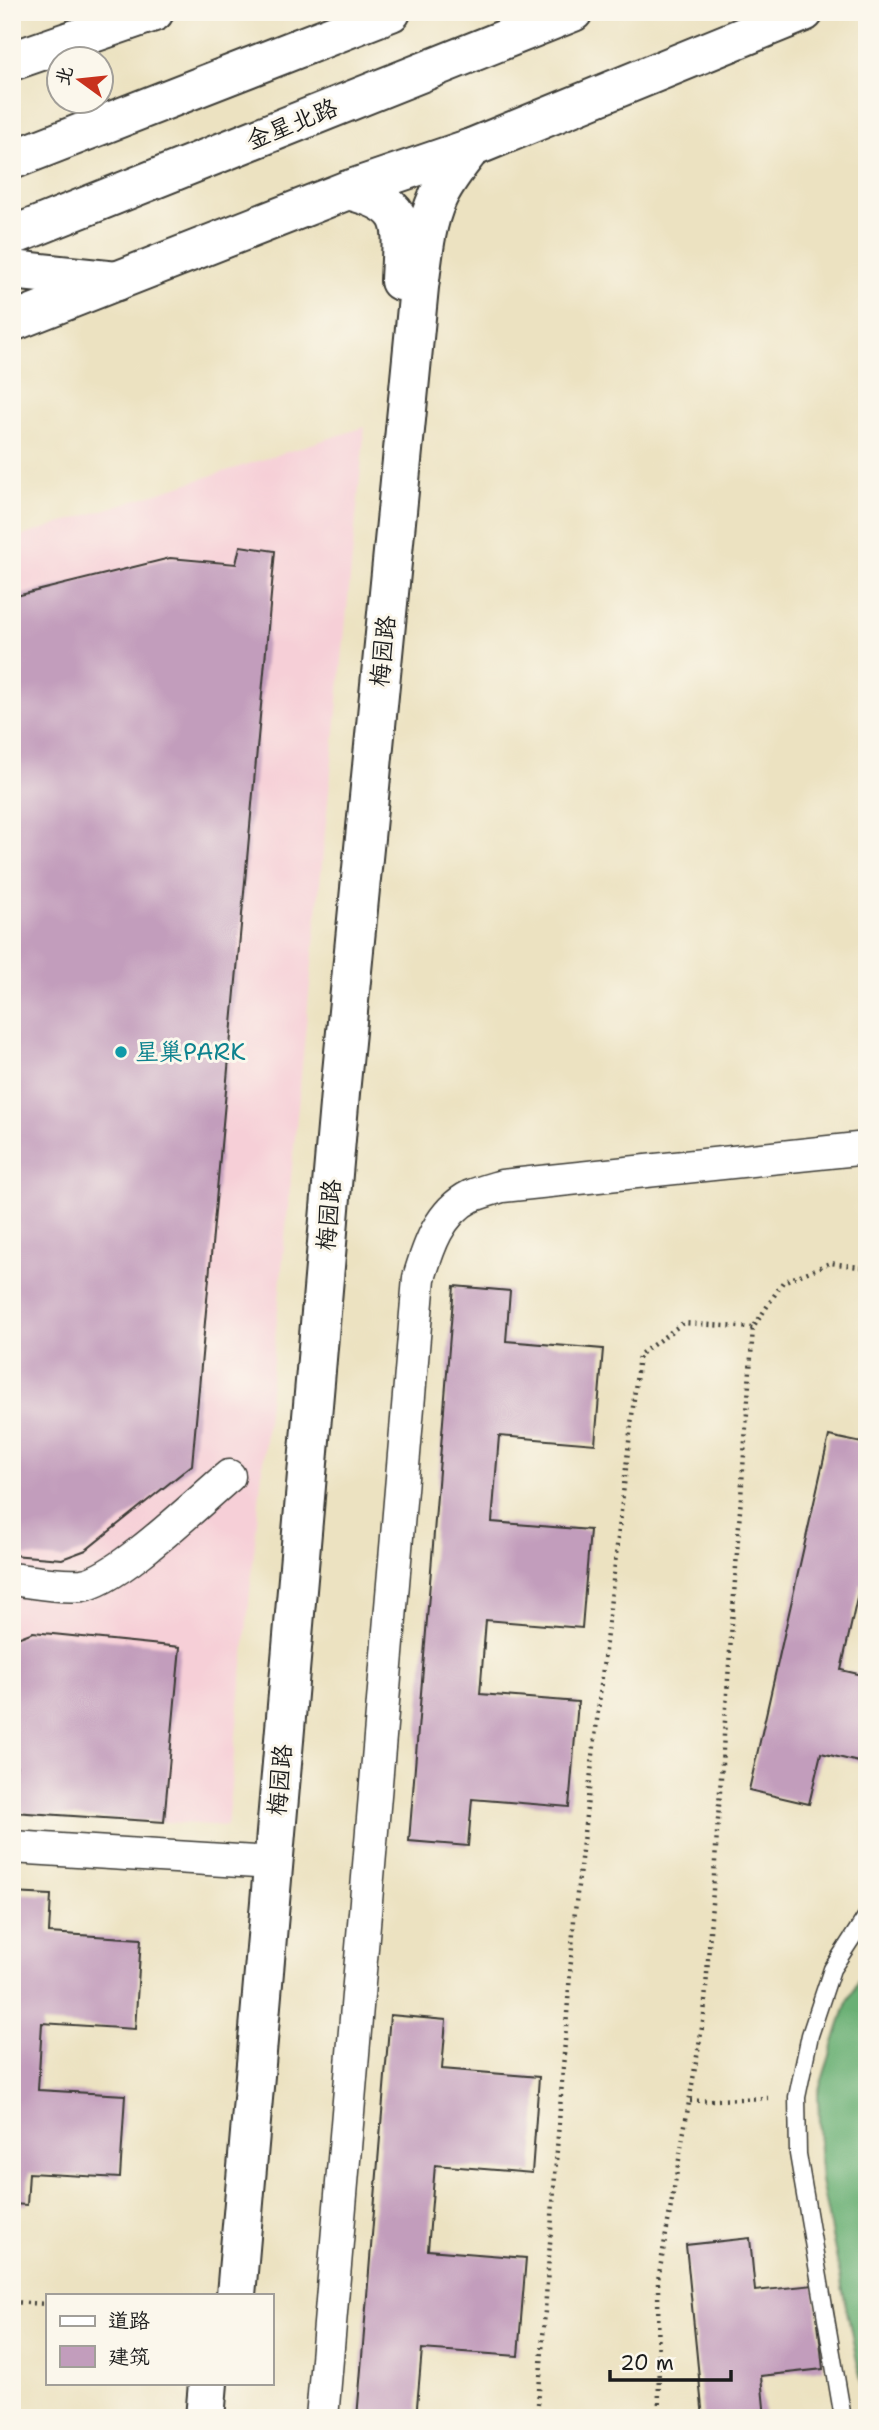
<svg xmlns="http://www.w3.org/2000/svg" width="879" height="2430" viewBox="0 0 879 2430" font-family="'Shantell Sans','LXGW WenKai TC',sans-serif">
<rect width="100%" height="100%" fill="#fbf7ec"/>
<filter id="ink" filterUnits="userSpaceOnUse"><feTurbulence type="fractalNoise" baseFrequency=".0143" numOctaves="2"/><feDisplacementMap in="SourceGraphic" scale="14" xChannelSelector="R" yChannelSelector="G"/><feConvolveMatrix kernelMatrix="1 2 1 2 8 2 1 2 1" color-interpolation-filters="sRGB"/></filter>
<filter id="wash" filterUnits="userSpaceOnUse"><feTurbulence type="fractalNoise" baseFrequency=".00686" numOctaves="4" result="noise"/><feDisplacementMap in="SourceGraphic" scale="28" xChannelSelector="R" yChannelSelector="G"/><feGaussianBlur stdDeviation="1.57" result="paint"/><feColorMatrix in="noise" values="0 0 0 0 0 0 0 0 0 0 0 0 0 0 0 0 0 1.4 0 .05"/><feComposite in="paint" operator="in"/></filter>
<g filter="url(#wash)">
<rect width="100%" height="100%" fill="#ece2c1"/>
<path fill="#f6cfd7" d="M365 427 227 1826 13 1812 17 1756 12 1757V539Z"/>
<path fill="#6ab075" stroke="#436648" stroke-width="2" d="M867 1965V2411L821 2181 818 2093 846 2005Z"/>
<g id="blocks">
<g fill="#c29dbc">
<path d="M240 546 275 551 192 1465 86 1550 62 1559 12 1555V597L170 558 236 564Z"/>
<path d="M454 1286 510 1291 506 1341 603 1349 595 1444 499 1436 492 1522 590 1530 582 1628 486 1620 480 1694 578 1702 569 1807 472 1799 468 1846 409 1841Z"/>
<path d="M829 1436 867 1444V1587L860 1585 841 1670 867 1676V1764L821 1753 809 1804 749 1790Z"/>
<path d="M33 1632 180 1647 164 1822 13 1812 17 1756 12 1757V1640Z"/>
<path d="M12 1893 51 1895 49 1933 141 1939 135 2029 42 2023 38 2090 125 2095 120 2178 29 2173 27 2205 12 2204Z"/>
<path d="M390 2015 446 2020 442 2069 539 2077 532 2173 435 2165 428 2250 526 2258 518 2356 422 2349 416 2418H357Z"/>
<path d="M750 2238 755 2291 814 2285 823 2369 761 2376 765 2418H703L686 2245Z"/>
<path d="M12 2392 22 2393 19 2418H12Z"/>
</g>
</g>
</g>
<g filter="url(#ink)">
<use href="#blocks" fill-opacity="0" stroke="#3b3a35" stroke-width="2"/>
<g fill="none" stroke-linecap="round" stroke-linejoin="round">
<g stroke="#3b3a35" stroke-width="19">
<path id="service" d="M843 2418 798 2154 797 2097 810 2035 832 1969 867 1915"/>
</g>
<g stroke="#3b3a35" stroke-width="35">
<g id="minor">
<path d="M12 1579C35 1582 59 1587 82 1585 117 1581 199 1501 229 1476"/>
<path d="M12 1847 273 1863"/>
<path d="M322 2418 419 1278C428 1248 439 1212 471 1196 481 1192 492 1189 502 1186L867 1148"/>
</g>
</g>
<g stroke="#3b3a35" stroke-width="42">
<g id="tertiary">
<path d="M348 190C411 206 402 224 400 281"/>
<path d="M236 2295 340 1093 419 287C423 258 425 226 437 199 445 180 459 164 471 148"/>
<path d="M205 2418 208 2383"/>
</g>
</g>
<g stroke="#3b3a35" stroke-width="42">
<g id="secondary">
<path d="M12 61 154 12"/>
<path d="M12 322 348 190 471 148 804 12"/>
</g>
</g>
<g stroke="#3b3a35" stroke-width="42">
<g id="primary">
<path d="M12 160 391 12"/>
<path d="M12 236 573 12"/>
<path d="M12 270 117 281"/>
</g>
</g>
<g stroke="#3b3a35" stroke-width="4.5" stroke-dasharray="2 5" stroke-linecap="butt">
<path d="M690 2101 768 2098"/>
<path d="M12 2302 47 2304"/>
<path d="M537 2418 574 1920 639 1355 683 1323 753 1328"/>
<path d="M659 2418 658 2280 704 2016 753 1328 783 1282 830 1263 867 1268"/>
</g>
<use href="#service" stroke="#fff" stroke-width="16"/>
<use href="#minor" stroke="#fff" stroke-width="32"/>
<use href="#tertiary" stroke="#fff" stroke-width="38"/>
<use href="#secondary" stroke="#fff" stroke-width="38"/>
<use href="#primary" stroke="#fff" stroke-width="38"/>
</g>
</g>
<circle fill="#0f9aa8" stroke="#fbf7ec" stroke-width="2.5" cx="121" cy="1052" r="7"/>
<g text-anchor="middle" stroke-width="6" stroke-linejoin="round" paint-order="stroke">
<g font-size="24" fill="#1c1c1c" stroke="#fbf7ec">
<text transform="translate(292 124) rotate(-22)" y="8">金星北路</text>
<text transform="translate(383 651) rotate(-84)" y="8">梅园路</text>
<text transform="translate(329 1215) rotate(-85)" y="8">梅园路</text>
<text transform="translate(280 1780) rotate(-85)" y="8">梅园路</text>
</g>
<g font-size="24" fill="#0d838f" stroke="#fbf7ec" text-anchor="start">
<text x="135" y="1060">星巢PARK</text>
</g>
</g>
<rect width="879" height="2430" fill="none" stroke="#fbf7ec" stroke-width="42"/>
<rect x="46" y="2294" width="228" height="91" fill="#fbf7ec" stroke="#a29f99" stroke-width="2"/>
<rect x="60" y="2316" width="35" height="10" fill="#ffffff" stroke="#a29f99" stroke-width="2"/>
<text x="108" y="2328" font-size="21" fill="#1c1c1c">道路</text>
<rect x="60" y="2346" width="35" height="21" fill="#c29dbc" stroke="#a29f99" stroke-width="2"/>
<text x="108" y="2364" font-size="21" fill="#1c1c1c">建筑</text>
<g transform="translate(80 80) rotate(285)"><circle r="33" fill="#fbf7ec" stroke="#a29f99" stroke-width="2"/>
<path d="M0-5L12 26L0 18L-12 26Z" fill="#c8321e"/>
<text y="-10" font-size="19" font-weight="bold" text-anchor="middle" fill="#1c1c1c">北</text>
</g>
<path d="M610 2370v10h121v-10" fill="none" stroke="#1c1c1c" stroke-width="3.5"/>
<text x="620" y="2370" font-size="21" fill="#1c1c1c" stroke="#fbf7ec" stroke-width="5" paint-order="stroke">20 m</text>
</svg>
